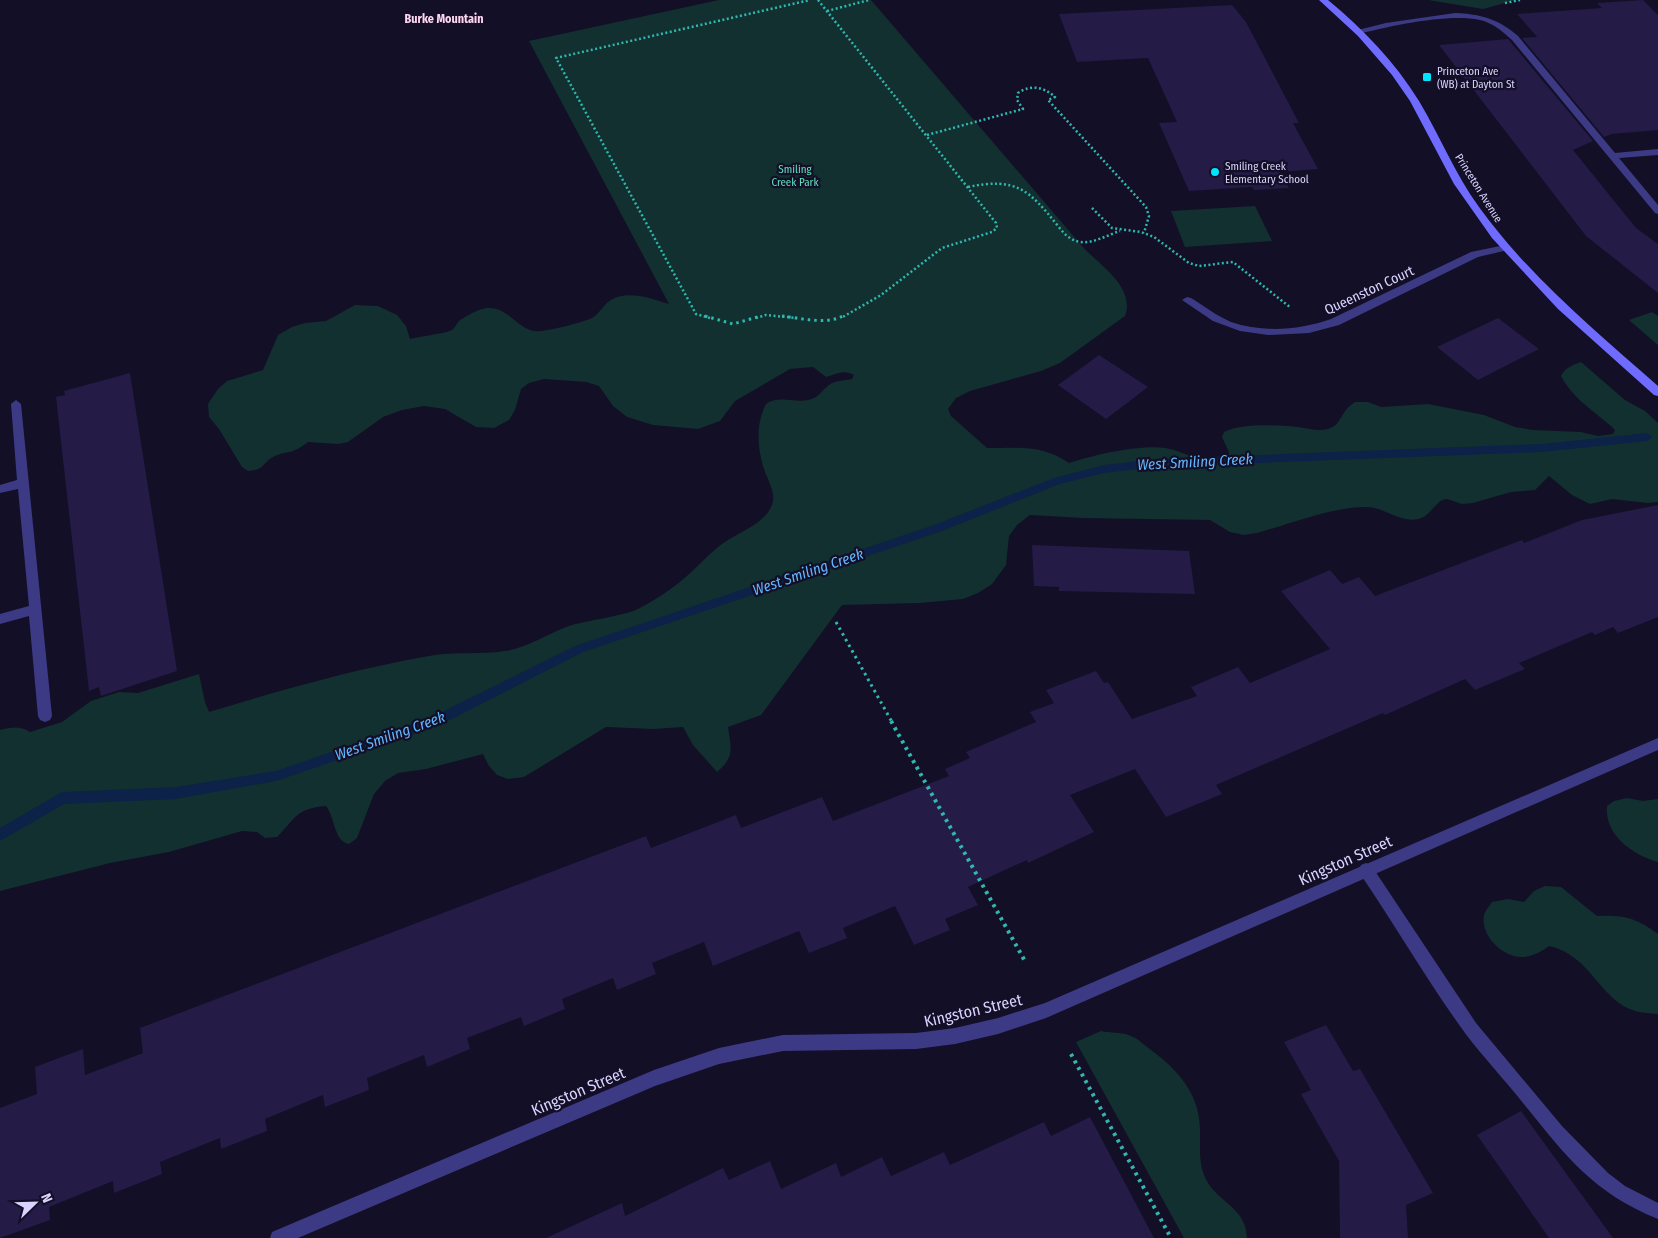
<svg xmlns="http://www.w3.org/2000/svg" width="1658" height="1238" viewBox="0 0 1658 1238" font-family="'Fira Sans Condensed',sans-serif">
<rect width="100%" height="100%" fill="#130f26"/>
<g fill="#12302f">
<path d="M719 0H871L1082 246C1098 264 1136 287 1125 316L1060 363 1041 371 970 391 956 398 948 409 951 416 987 448C1019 448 1041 444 1069 463 1093 455 1140 444 1165 448 1186 451 1206 468 1228 458L1229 452 1222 437 1224 432C1241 423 1277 425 1297 427 1307 428 1318 432 1328 429 1339 426 1340 417 1346 410 1348 407 1352 404 1355 402H1368L1381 407 1428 404 1484 415 1515 427 1533 430 1581 432 1598 436 1613 434 1615 430 1612 427C1592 409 1574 400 1561 376 1565 368 1572 365 1581 362L1625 400 1645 411 1658 423V502L1648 503 1612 499 1590 504 1572 495 1549 476 1535 490 1511 492 1473 503 1462 504 1447 499 1442 500C1433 506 1429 517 1418 519 1400 523 1384 507 1366 507 1332 507 1290 524 1257 533L1244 535 1230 532 1210 520 1083 518 1030 515 1017 525 1009 536 1006 565 992 584 978 593 963 599 920 603 842 605 761 715 728 727C731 748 735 757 717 772L693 745 683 727 654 729 606 727 524 777 508 779 497 775 489 766 483 754 426 769 398 773 385 781 374 794 357 838 349 844C334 842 335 817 326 806 295 809 297 817 277 837L265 838 257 832 242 831 169 852 110 863 0 891V730C12 727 20 726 30 732L62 722 91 701 119 692 138 693 199 674 205 702 209 712C282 690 354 669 429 656 454 651 480 655 505 651 528 648 550 632 572 625 590 620 623 616 638 609 655 600 674 588 688 575 700 564 709 554 722 544 737 533 760 526 770 509 779 494 767 481 763 466 757 445 756 423 766 404 778 395 794 403 808 400 819 398 821 391 829 385 835 380 844 381 852 379L854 375C844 369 836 374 826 377L813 367 790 369 735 401 720 421 698 429 653 425 627 417 613 406 599 386 586 382 544 379 529 383 521 389 515 410 509 420 494 428 476 427 445 409 424 406 402 410 383 417 348 442 338 444 308 442C292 455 289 450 275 456 262 462 266 470 248 471L242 467 219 429 209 417 208 404 218 389 227 381 263 370 278 335 292 327 305 323 326 321 355 305 378 306 397 315 406 326 410 339C420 336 444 334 452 330 455 328 457 323 459 321 466 316 478 309 487 308 510 306 519 334 541 331 553 330 579 323 590 319 598 315 601 309 607 303 623 288 651 298 669 304L529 41Z"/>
<path d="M1428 0H1516L1483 9Z"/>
<path d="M1255 206 1272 241 1185 247 1171 211Z"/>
<path d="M1652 312 1658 316V345L1629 320Z"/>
<path d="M1627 798 1643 801 1658 799V862C1633 855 1604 835 1607 806L1614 801Z"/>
<path d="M1545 886 1561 887 1597 916C1625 915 1636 918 1658 934V1014C1651 1013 1642 1013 1635 1011 1599 1000 1591 955 1549 946 1541 952 1532 957 1521 957 1502 957 1480 935 1484 915 1485 911 1490 905 1492 902L1508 899 1524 902 1534 891Z"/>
<path d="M1101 1031C1110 1033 1123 1032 1131 1036 1137 1038 1142 1043 1147 1047 1171 1064 1195 1087 1199 1118 1202 1136 1197 1158 1204 1175 1214 1202 1246 1205 1247 1238H1184L1076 1042Z"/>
</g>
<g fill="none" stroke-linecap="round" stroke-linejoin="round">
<path fill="#0c2248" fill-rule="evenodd" d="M1647 433 1652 437 1647 441 1542 452 1155 467 1104 473 1060 484 942 531 583 652 440 725 276 781 176 799 64 804 0 841V828L62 792 176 787 276 771 432 717 575 646 934 525 1054 478 1104 465 1155 459 1542 444Z"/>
</g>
<g fill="#241b47">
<path d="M1643 0 1658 15V130L1612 134 1604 137 1522 38 1537 37 1517 14 1602 8 1597 3Z"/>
<path d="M1232 5 1246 22 1299 123H1293L1318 169 1280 172 1289 188 1254 190 1252 187 1189 191 1159 123 1177 122 1148 58 1077 62 1059 14Z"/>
<path d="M1508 39 1593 141 1573 150 1636 228 1658 244V293L1586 236 1439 45Z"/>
<path d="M1498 318 1539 349 1478 380 1437 347Z"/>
<path d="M1099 355 1148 387 1106 419 1058 385Z"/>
<path d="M130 373 177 671 101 696 99 687 89 691 56 397 65 395 64 391Z"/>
<path d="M1658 505V617L1618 633 1613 627 1595 635 1592 632 1519 663 1525 669 1475 690 1465 679 1385 715 1383 713 1216 785 1222 794 1166 817 1135 769 1070 795 1094 832 1028 863 1027 860 968 887 978 905 945 919 950 930 914 945 895 906 843 928 847 938 809 953 799 931 713 966 704 942 652 963 656 974 617 990 613 978 562 999 565 1009 524 1026 521 1017 467 1038 470 1049 427 1067 424 1055 367 1078 369 1090 325 1107 323 1095 265 1119 267 1131 221 1149 220 1138 160 1162 162 1174 114 1193 113 1181 49 1207 50 1220 0 1238V1108L37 1094 35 1067 83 1049 85 1075 143 1053 140 1028 646 836 651 848 736 815 741 828 822 797 833 821 949 776 945 769 970 758 966 752 1036 722 1030 712 1054 703 1046 690 1096 671 1104 683 1108 682 1132 719 1197 696 1191 687 1238 667 1250 683 1330 649 1281 591 1330 570 1342 584 1359 577 1375 596 1522 540 1524 543 1582 520Z"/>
<path d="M1032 545 1189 551 1195 594 1059 591V587L1034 586Z"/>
<path d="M1326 1025 1353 1071 1360 1069 1433 1193 1406 1205 1408 1238H1340L1339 1161 1301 1094 1311 1090 1284 1042Z"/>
<path d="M1521 1111 1613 1238H1549L1477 1135Z"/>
<path d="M1090 1117 1154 1238H546L622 1203 625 1216 723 1168 729 1180 770 1161 781 1189 836 1163 841 1177 882 1157 891 1176 944 1152 950 1165 1044 1122 1051 1136Z"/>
</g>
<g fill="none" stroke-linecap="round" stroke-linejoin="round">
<g stroke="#2fb8b0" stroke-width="2.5" stroke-dasharray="2 2.5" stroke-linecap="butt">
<path d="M818 0 996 223 997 228 992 232 942 248 881 295 841 318"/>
<path d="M1505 3 1520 0"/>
<path d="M827 11 869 0"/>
<path d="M927 135 1023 109 1017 100 1018 93C1031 84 1044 87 1055 97L1048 100 1146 207 1149 216 1144 233"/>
<path d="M968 187C1017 177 1029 190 1058 226 1064 234 1070 240 1080 242 1093 244 1107 235 1120 231"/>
<path d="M1092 208 1112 228 1141 232 1154 237 1189 263 1199 266 1233 262 1291 308"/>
<path d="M710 318 696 314 556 58 810 0"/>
<path d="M756 318 766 315 796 318"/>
</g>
<g stroke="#2fb8b0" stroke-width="3" stroke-dasharray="2.5 4" stroke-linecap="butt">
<path d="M705 316 733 324 761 316"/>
<path d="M782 316C800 318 826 325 843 316"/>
<path d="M836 622 892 722"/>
</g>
<g stroke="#2fb8b0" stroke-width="4" stroke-dasharray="3 4.5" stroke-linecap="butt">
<path d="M891 721 1026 963"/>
<path d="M1071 1054 1171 1238"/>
</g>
<g fill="#3d3a85" fill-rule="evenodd">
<path d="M1455 13C1480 14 1499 19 1518 36L1615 153 1658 149V155L1619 158 1658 205V214L1655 213 1512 40C1502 31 1493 23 1480 20 1448 13 1391 26 1358 34L1354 31 1386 23Z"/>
<path d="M16 400 21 404 52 716 50 720 45 722 40 720 38 716 29 616 0 624V614L29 606 18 489 0 493V485L17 480 11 404Z"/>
<path d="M1366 863 1371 865 1476 1023 1562 1126 1608 1173 1625 1186 1658 1203V1219C1592 1192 1566 1156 1523 1103 1504 1079 1483 1057 1465 1033 1428 982 1396 927 1361 875L1359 870 1361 865Z"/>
</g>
<g fill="#3d3a85" fill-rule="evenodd">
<path d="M1505 245 1508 246V250L1478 257 1339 325 1309 333 1268 335 1240 331 1213 321 1182 300 1187 297 1191 298C1204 306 1217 316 1231 322 1263 333 1300 330 1331 319L1471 252Z"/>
<path d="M1658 738V750L1046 1018 998 1034 955 1044 916 1049 783 1051 719 1064 655 1086 298 1238H270L272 1232 654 1070 719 1048 783 1035 916 1033 955 1028 998 1018 1045 1003Z"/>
</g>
<path fill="#6f6bff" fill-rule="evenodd" d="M1319 0H1328C1363 29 1395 62 1419 101 1440 136 1455 174 1479 207 1529 276 1594 330 1658 386V396L1654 395 1558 309 1492 238 1454 184 1410 101 1392 75 1358 36Z"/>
</g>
<g fill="#00e5ff" stroke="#130f26" stroke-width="2">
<rect x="1422" y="72" width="10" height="10" rx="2.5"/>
<circle cx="1215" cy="172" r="5"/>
</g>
<g text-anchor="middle" stroke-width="4.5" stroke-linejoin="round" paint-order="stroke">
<g font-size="11" fill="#d9d4ff" stroke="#130f26" text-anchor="start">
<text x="1437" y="75">Princeton Ave<tspan x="1437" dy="13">(WB) at Dayton St</tspan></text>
<text x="1225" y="170">Smiling Creek<tspan x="1225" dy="13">Elementary School</tspan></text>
</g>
<g font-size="11" fill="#5fe0c0" stroke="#130f26">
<text x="795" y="173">Smiling<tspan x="795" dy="13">Creek Park</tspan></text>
</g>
<g font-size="11" fill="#d9d4ff" stroke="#130f26">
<text transform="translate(1479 188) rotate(58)" y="4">Princeton Avenue</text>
</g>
<g font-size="12" font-weight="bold" fill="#ffd6f0" stroke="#130f26">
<text x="444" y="23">Burke Mountain</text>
</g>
<g font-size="14" fill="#d9d4ff" stroke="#130f26">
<text transform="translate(1369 290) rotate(-25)" y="5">Queenston Court</text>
</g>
<g font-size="15" font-style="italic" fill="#62b6ff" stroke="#130f26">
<text transform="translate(1195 462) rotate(-3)" y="5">West Smiling Creek</text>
<text transform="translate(808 572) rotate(-19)" y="5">West Smiling Creek</text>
<text transform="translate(390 736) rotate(-20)" y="5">West Smiling Creek</text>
</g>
<g font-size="16" fill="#d9d4ff" stroke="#130f26">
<text transform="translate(1345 860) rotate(-24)" y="6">Kingston Street</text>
<text transform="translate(973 1010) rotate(-13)" y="6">Kingston Street</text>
<text transform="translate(578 1091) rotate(-23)" y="6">Kingston Street</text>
</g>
</g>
<g transform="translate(35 1203) rotate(67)" stroke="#130f26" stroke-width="4" paint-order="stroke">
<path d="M0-4L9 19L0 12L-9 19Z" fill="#d9d4ff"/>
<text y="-8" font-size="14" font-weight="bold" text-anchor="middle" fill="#d9d4ff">N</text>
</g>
</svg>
